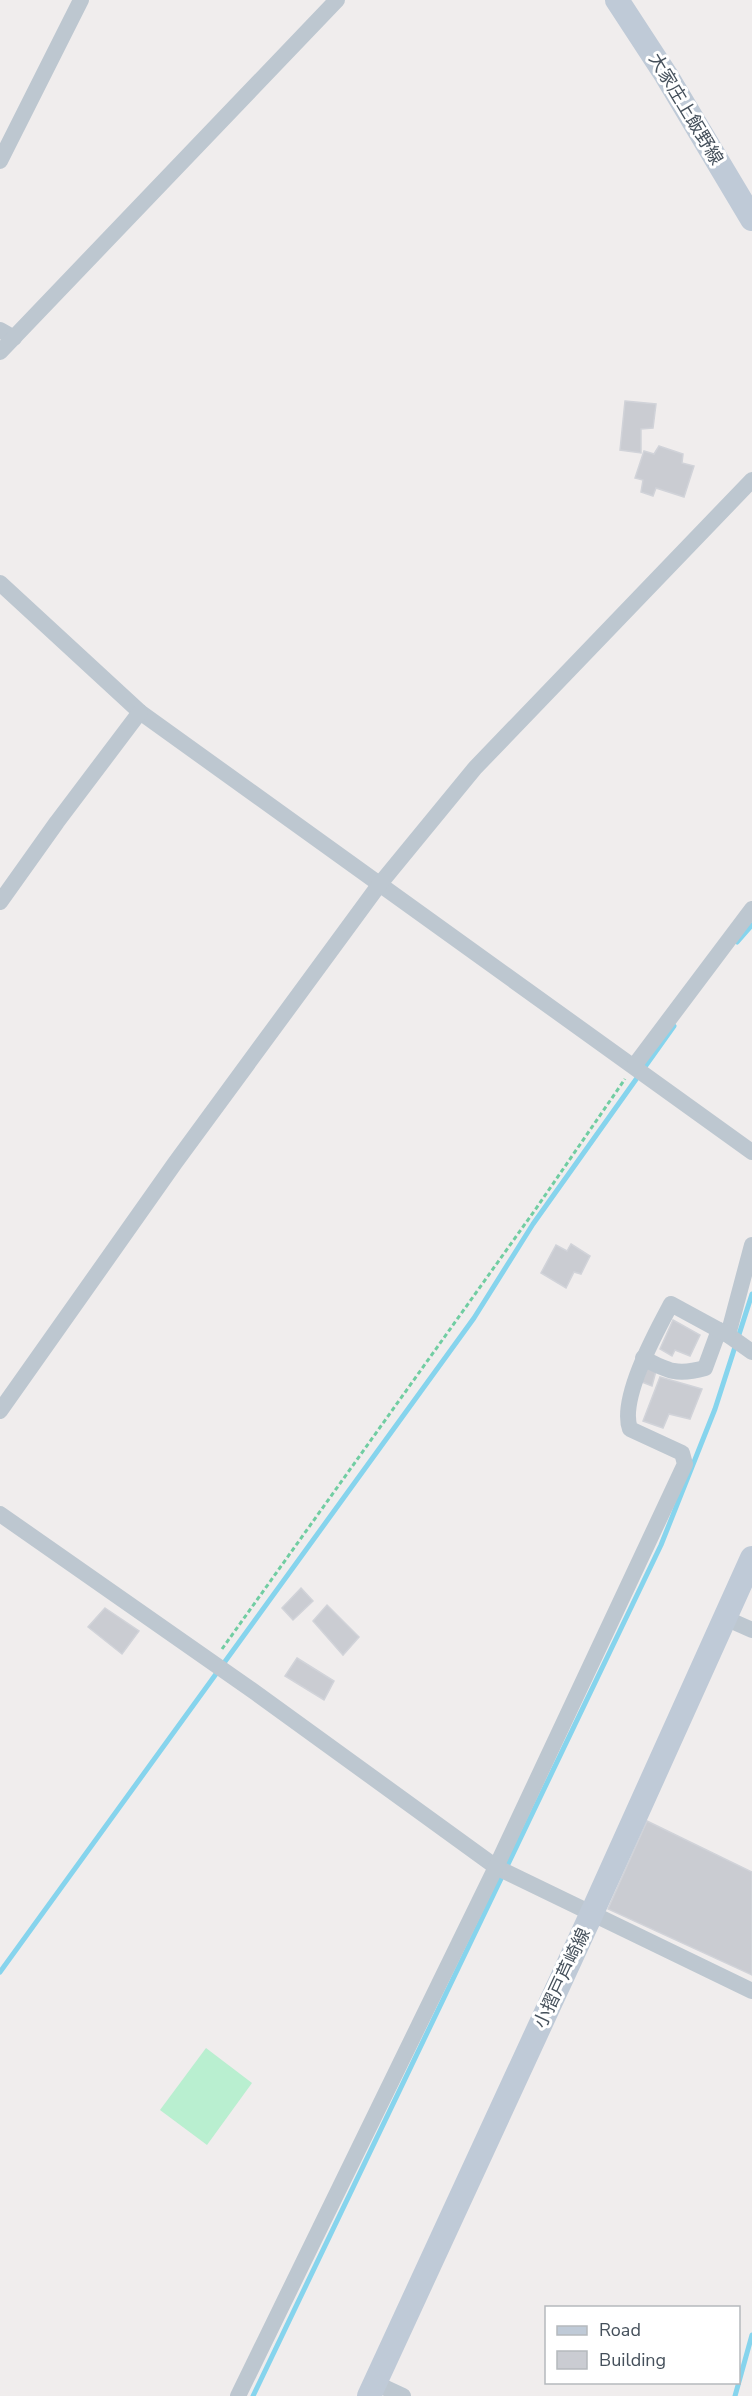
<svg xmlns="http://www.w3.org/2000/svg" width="752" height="2396" viewBox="0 0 752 2396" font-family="'Nunito Sans','Noto Sans JP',sans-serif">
<rect width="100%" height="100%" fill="#f0eded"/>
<path fill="#b9efd0" d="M206 2048 252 2083 207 2145 160 2110Z"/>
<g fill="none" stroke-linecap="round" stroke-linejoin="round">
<g stroke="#86d4ed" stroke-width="5">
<path d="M737 942 752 925"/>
<path d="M0 1972 474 1318 533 1224 674 1026"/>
<path d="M253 2396 661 1545 715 1409 752 1294"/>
<path d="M735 2396 752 2335"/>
</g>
</g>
<g fill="#caccd2" stroke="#d1d3d9" stroke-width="1.5">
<path d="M625 401 656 404 653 428 641 429V453L620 450Z"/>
<path d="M659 446 683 454 682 463 694 466 684 497 656 488 653 496 641 492 643 480 635 478 644 451 654 454Z"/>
<path d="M571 1244 590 1256 581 1274 574 1272 566 1288 541 1273 556 1245 567 1251Z"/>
<path d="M673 1320 700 1335 690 1356 675 1350 672 1356 660 1349Z"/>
<path d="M648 1366 656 1371 652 1386 642 1382Z"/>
<path d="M660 1377 702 1389 690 1419 669 1414 663 1428 643 1421Z"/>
<path d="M301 1588 313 1601 293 1620 282 1608Z"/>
<path d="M327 1605 359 1637 343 1655 313 1621Z"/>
<path d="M105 1608 139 1631 122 1654 88 1627Z"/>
<path d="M297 1658 334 1681 324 1700 285 1676Z"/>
<path d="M647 1821 752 1872V1975L608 1909Z"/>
</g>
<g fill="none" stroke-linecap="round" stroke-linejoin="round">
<path stroke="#71cda2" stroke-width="3" stroke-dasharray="4.5 3" stroke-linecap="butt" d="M222 1649 535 1210 625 1079"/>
<g stroke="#bdc7d0" stroke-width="16">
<path d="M0 161 81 0"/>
<path d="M0 330 14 338"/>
<path d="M0 352 337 0"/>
<path d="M0 583 140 712 752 1152"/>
<path d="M0 902 57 822 140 712"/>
<path d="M634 1066 752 909"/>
<path d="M752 1245 728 1335 752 1352"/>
<path d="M643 1358C668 1371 677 1376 705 1368L719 1330"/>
<path d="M0 1411 175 1163 379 885 475 768 752 480"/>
<path d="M0 1514 256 1693 496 1867 752 1991"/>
<path d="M725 1618 752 1630"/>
<path d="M375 2383 403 2396"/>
<path d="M238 2396 496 1867 685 1464 682 1453 630 1429C619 1399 656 1332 671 1304L728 1335"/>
</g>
<g stroke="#bfcad7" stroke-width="24">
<path d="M617 0 666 75 752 219"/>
<path d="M369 2396 591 1915 752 1558"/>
</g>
</g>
<g text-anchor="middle" stroke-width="6" stroke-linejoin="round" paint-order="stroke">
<g font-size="18" fill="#45505b" stroke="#fff">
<text transform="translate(686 109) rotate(59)" y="6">大家庄上飯野線</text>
<text transform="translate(562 1978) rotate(-65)" y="6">小摺戸芦崎線</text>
</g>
</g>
<rect x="545" y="2306" width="195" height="78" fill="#ffffff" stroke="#b5b9bd" stroke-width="1.5"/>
<rect x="557" y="2326" width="30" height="9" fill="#bfcad7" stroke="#b5b9bd" stroke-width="1.5"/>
<text x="599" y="2336" font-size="18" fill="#45505b">Road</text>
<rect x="557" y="2351" width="30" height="18" fill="#caccd2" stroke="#b5b9bd" stroke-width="1.5"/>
<text x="599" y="2366" font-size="18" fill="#45505b">Building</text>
</svg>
